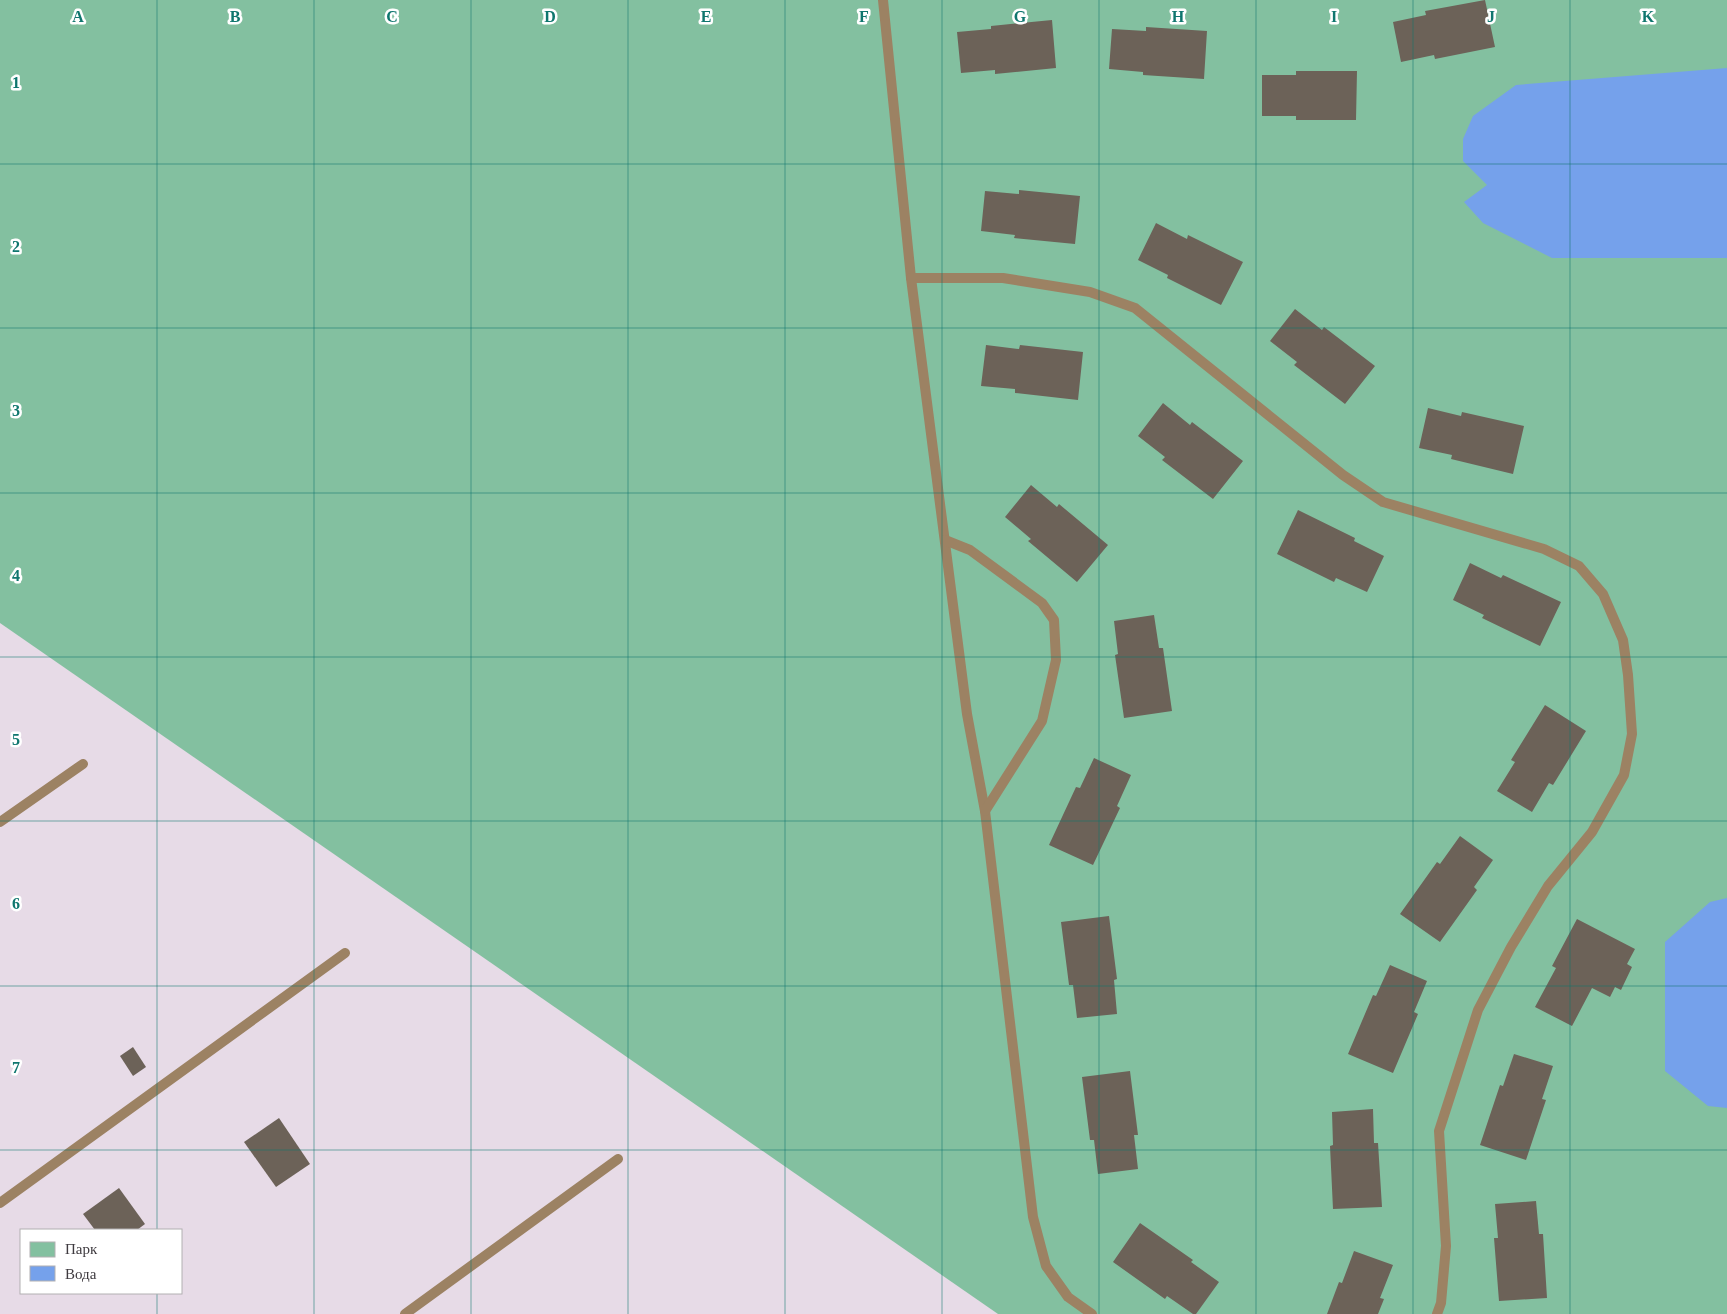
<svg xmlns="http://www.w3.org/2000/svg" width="1727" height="1314" viewBox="0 0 1727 1314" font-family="Georgia,serif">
<rect width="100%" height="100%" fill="#e7dbe7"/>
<path fill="#83c0a0" d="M0 0H1727V1314H998L0 623Z"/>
<g fill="#75a1eb">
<path d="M1727 68V258H1552L1483 223 1464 202 1487 185 1463 161V139L1473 116 1516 85Z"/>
<path d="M1727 898V1108L1708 1106 1665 1071V942L1710 902Z"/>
</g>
<g fill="#6c6258">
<path d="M1485 0 1495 47 1435 59 1434 55 1401 62 1393 22 1426 15 1425 11Z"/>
<path d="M1052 20 1056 68 995 74V70L961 73 957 32 991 29V26Z"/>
<path d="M1146 27 1207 31 1204 79 1143 75V72L1109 69 1112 29 1146 31Z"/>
<path d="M1296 71H1357L1356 120H1296V116H1262V75H1296Z"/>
<path d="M1019 190 1080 196 1075 244 1014 238 1015 235 981 231 985 191 1019 194Z"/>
<path d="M1156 223 1187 239 1188 235 1243 262 1221 305 1167 278 1168 275 1138 260Z"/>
<path d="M1295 309 1322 330 1324 327 1375 366 1345 404 1294 365 1297 362 1270 341Z"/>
<path d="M986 345 1019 349 1020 345 1083 352 1078 400 1015 393V389L981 386Z"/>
<path d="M1163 403 1190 425 1192 422 1243 461 1213 499 1162 460 1165 457 1138 436Z"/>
<path d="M1428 408 1461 416 1462 412 1524 426 1513 474 1451 459 1452 455 1419 448Z"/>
<path d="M1031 485 1057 507 1059 504 1108 545 1077 582 1028 541 1031 539 1005 517Z"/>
<path d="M1298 510 1355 538 1354 541 1384 556 1367 592 1336 578 1334 582 1277 554Z"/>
<path d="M1470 563 1501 578 1503 575 1561 602 1540 646 1482 618 1484 615 1453 600Z"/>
<path d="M1154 615 1159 648H1163L1172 711 1124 718 1115 655 1118 654 1114 621Z"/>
<path d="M1545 705 1586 731 1553 785 1549 783 1532 812 1497 791 1515 762 1511 760Z"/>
<path d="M1094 758 1131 775 1117 806 1120 808 1093 865 1049 845 1076 787 1080 788Z"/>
<path d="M1460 836 1493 860 1474 887 1477 890 1440 942 1400 914 1437 862 1440 864Z"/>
<path d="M1109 916 1117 979 1114 980 1117 1014 1077 1018 1073 985H1069L1061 922Z"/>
<path d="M1577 919 1635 949 1627 964 1632 967 1621 990 1615 987 1610 997 1592 988 1572 1026 1535 1007 1556 968 1552 966Z"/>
<path d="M1390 965 1427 981 1414 1012 1418 1014 1393 1073 1348 1054 1373 995 1376 996Z"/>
<path d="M133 1047 146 1067 133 1076 120 1056Z"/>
<path d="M1514 1054 1553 1066 1542 1099 1546 1100 1526 1160 1480 1145 1500 1085 1503 1086Z"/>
<path d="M1130 1071 1138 1135H1134L1138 1169 1098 1174 1094 1140H1090L1082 1077Z"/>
<path d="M1373 1109 1374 1143H1378L1382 1207 1333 1209 1330 1146 1333 1145 1332 1112Z"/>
<path d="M279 1118 310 1164 276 1187 244 1142Z"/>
<path d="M119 1188 145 1224 137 1230H95L83 1214Z"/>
<path d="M1536 1201 1539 1234H1543L1547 1298 1499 1301 1494 1238H1498L1495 1204Z"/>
<path d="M1140 1223 1193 1260 1191 1262 1219 1282 1196 1314H1193L1167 1296 1165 1299 1113 1262Z"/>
<path d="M1354 1251 1393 1265 1380 1298 1384 1299 1378 1314H1327L1339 1282 1342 1283Z"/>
</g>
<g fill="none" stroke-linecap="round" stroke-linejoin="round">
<g stroke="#9c8263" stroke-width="10">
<path d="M883 0 911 278 967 714 985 811 1033 1217 1046 1266 1068 1297 1092 1314"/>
<path d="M911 278H1003L1090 292 1135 308 1343 475 1383 502 1544 549 1579 566 1603 594 1623 640 1628 675 1632 734 1624 775 1592 832 1548 886 1511 947 1478 1010 1439 1131 1446 1246 1441 1303 1437 1314"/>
<path d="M945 540 970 550 1042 603 1054 620 1056 660 1042 721 985 811"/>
<path d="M0 822 83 764"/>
<path d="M0 1203 345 953"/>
<path d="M405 1314 618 1159"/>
</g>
</g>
<path fill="none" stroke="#0f766e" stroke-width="1" stroke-opacity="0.55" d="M157 0V1230M314 0V1314M471 0V1314M628 0V1314M785 0V1314M942 0V1314M1099 0V1314M1256 0V1314M1413 0V1314M1570 0V1314M0 164H1727M0 328H1727M0 493H1727M0 657H1727M0 821H1727M0 986H1727M0 1150H1727M157 1293V1314"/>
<g font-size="16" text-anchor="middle" font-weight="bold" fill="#0f766e" stroke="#fff" stroke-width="5" stroke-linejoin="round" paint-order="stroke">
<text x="78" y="22">A</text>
<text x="235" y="22">B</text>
<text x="392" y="22">C</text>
<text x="550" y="22">D</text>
<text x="706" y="22">E</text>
<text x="864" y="22">F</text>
<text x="1020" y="22">G</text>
<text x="1178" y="22">H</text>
<text x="1334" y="22">I</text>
<text x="1491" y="22">J</text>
<text x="1648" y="22">K</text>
<text x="16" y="88">1</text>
<text x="16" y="252">2</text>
<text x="16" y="416">3</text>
<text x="16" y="581">4</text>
<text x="16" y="745">5</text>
<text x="16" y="909">6</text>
<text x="16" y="1073">7</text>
</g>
<rect x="20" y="1229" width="162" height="65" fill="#ffffff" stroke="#b2b0b2"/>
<rect x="30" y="1242" width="25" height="15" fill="#83c0a0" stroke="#b2b0b2"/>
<text x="65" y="1254" font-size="15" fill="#3e3a3f">Парк</text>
<rect x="30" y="1266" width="25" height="15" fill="#75a1eb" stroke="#b2b0b2"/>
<text x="65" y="1279" font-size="15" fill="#3e3a3f">Вода</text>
</svg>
